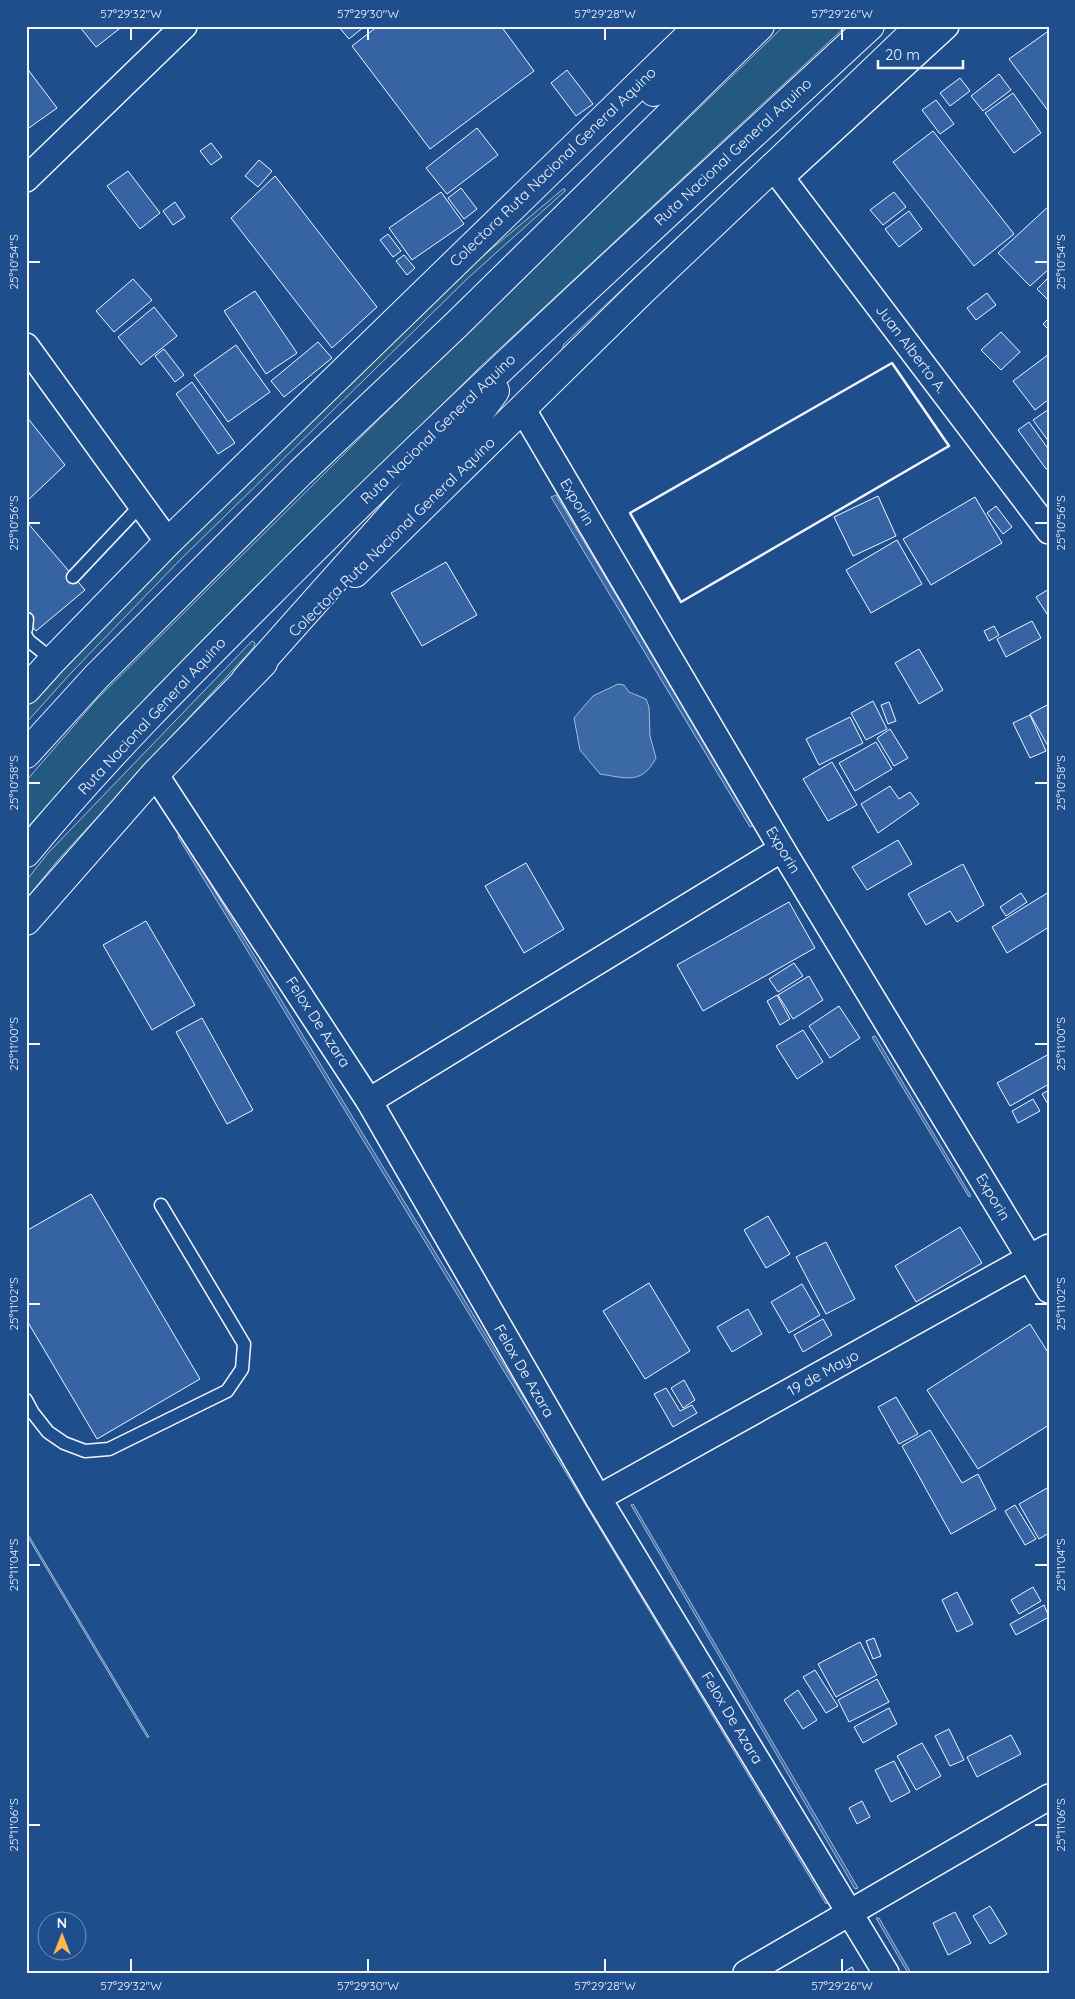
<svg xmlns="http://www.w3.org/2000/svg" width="1075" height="1999" viewBox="0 0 1075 1999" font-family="Quicksand,sans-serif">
<rect width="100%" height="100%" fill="#1f4e8c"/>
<g fill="#245a82" stroke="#a8bbd7">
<path d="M784 26H846L480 367 120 724 26 829V781L97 699 456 343Z"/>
<path d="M902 26 561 352 564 344Z"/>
<path d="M563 189H565V191L468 278 180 560 70 674 26 723V707L63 666 174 554 464 272Z"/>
<path d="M252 641 255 643 254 647 58 860 26 899V881L48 853Z"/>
</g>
<g fill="#3b69a3" stroke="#a8bbd7">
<path d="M556 495 754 825 750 827 551 497Z"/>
<path d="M618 684 624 685 629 692 646 699 649 707 650 736 656 758C642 785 626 778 600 774L580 750 574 718 593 696Z"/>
<path d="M180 834 585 1498 828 1902 826 1904 582 1499 178 837Z"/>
<path d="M875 1036 971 1196 969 1197 872 1037Z"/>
<path d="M633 1504 858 1888 855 1889 631 1505Z"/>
<path d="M26 1531 149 1737H147L26 1534Z"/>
<path d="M876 1918H879L911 1973H908Z"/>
</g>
<g fill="#3563a3" stroke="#f2f6ff">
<path d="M79 26H123L96 47Z"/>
<path d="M338 26H365L349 39Z"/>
<path d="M378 26H501L534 71 430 149 352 46Z"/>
<path d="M1047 32 1049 34V112L1009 59Z"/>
<path d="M26 67 57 108 26 130Z"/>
<path d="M567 70 593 104 576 116 551 83Z"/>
<path d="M999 74 1011 90 983 111 971 96Z"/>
<path d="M960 78 970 91 950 106 940 93Z"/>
<path d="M1013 93 1041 133 1014 153 985 113Z"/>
<path d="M936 100 954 124 940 134 922 110Z"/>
<path d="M477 128 498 155 447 194 426 168Z"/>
<path d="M933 131 1014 234 974 266 893 162Z"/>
<path d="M211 143 222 157 211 165 200 151Z"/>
<path d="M259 160 272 171 258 187 245 176Z"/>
<path d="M128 171 160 213 140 229 107 186Z"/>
<path d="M275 176 377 307 332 348 231 218Z"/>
<path d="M461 188 477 209 464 219 448 198Z"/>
<path d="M441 192 464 224 412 260 389 228Z"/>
<path d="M894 192 906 207 883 225 870 210Z"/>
<path d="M175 202 185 217 173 225 163 211Z"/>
<path d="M1049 206V269L1030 286 998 253Z"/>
<path d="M909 211 922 229 899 247 885 229Z"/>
<path d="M388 234 401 251 393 257 380 240Z"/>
<path d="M404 255 415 268 407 275 396 261Z"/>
<path d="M1049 277V301L1037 289Z"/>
<path d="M133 279 152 300 114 332 96 311Z"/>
<path d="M255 291 297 353 266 374 224 311Z"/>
<path d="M987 293 996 305 976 320 967 308Z"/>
<path d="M154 307 177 336 141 365 118 337Z"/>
<path d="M1049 318V330L1043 324Z"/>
<path d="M1001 332 1020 352 1001 370 981 350Z"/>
<path d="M318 342 332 358 284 397 271 381Z"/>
<path d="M236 345 270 392 228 422 194 375Z"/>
<path d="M164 349 184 375 175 382 155 356Z"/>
<path d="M1049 354V399L1035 410 1013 381Z"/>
<path d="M192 382 235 443 218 454 176 394Z"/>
<path d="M1049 409V442L1033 420Z"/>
<path d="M26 416 65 465 26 502Z"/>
<path d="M1029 422 1049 450V467L1046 469 1018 430Z"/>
<path d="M878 496 896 536 853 556 834 517Z"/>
<path d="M975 497 1002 543 931 585 903 539Z"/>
<path d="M996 506 1012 527 1003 534 987 513Z"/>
<path d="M26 521 85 590 36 631 26 618Z"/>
<path d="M897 540 922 584 871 613 846 570Z"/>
<path d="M446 562 477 615 422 646 391 593Z"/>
<path d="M1049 589V617L1036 597Z"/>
<path d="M1032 621 1041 638 1006 657 997 639Z"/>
<path d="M994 626 999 635 989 641 984 631Z"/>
<path d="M919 649 943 690 919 704 895 663Z"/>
<path d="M873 701 887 729 866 740 851 713Z"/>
<path d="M889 702 896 721 888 724 881 705Z"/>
<path d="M1049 704V748L1030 714Z"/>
<path d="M1030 715 1046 751 1030 758 1013 723Z"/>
<path d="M850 717 863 743 819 765 806 739Z"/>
<path d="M890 729 908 758 894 766 877 738Z"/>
<path d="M876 742 892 769 855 791 839 763Z"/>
<path d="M832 762 857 805 828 821 803 779Z"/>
<path d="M890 786 899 799 910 792 919 804 878 833 861 804Z"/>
<path d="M898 840 912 864 867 890 852 867Z"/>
<path d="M526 863 564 929 524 953 485 886Z"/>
<path d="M963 864 984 905 957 922 950 911 926 925 908 894Z"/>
<path d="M1049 892V927L1007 953 992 927Z"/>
<path d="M1021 893 1027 902 1006 916 1000 907Z"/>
<path d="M789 902 815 948 703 1011 677 965Z"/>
<path d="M146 921 195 1005 152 1030 103 945Z"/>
<path d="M794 963 803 976 778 992 769 979Z"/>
<path d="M809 976 823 1000 793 1019 778 995Z"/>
<path d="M777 995 790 1019 780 1025 767 1001Z"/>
<path d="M839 1006 860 1038 830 1058 809 1026Z"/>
<path d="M202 1018 253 1110 227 1124 176 1032Z"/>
<path d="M803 1030 823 1062 797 1079 776 1046Z"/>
<path d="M1049 1054V1084L1010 1106 997 1083Z"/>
<path d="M1049 1090V1106L1042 1094Z"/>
<path d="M1033 1099 1040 1111 1018 1123 1012 1111Z"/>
<path d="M91 1194 200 1379 97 1439 26 1319V1231Z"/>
<path d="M768 1216 790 1254 766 1268 744 1230Z"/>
<path d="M960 1227 982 1263 916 1302 895 1266Z"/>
<path d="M826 1242 855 1299 826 1314 796 1257Z"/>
<path d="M649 1283 690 1351 645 1379 603 1311Z"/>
<path d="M802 1284 820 1315 789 1333 771 1302Z"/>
<path d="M748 1309 762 1334 732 1352 717 1327Z"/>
<path d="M823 1319 832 1335 803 1352 794 1335Z"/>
<path d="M1030 1324 1049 1354V1425L978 1469 927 1390Z"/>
<path d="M684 1380 695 1400 683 1408 671 1388Z"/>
<path d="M666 1388 680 1411 692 1405 697 1413 673 1427 654 1394Z"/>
<path d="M896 1397 918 1434 899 1444 878 1407Z"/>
<path d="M930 1430 962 1483 978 1474 996 1509 951 1534 902 1446Z"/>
<path d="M1049 1487V1533L1039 1539 1019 1504Z"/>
<path d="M1015 1505 1036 1539 1025 1545 1005 1511Z"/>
<path d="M1033 1587 1041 1601 1019 1614 1011 1600Z"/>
<path d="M957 1592 973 1624 957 1632 942 1600Z"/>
<path d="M1044 1605 1049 1617 1016 1635 1010 1624Z"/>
<path d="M874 1638 881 1656 873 1659 866 1641Z"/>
<path d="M860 1642 877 1675 836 1697 818 1664Z"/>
<path d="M815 1670 838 1706 826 1713 803 1677Z"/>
<path d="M877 1679 889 1702 849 1722 838 1700Z"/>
<path d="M798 1690 817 1720 803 1729 784 1700Z"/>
<path d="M889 1708 897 1724 863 1743 854 1727Z"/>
<path d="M949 1729 964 1760 950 1766 935 1736Z"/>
<path d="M1011 1735 1021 1754 977 1777 967 1757Z"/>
<path d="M922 1743 941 1776 916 1790 897 1756Z"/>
<path d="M894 1761 910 1792 891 1802 875 1770Z"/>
<path d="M862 1801 870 1817 857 1824 849 1808Z"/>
<path d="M990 1906 1007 1934 990 1944 973 1916Z"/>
<path d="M955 1912 971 1943 948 1955 933 1923Z"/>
<path d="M852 1967 855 1973H842Z"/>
</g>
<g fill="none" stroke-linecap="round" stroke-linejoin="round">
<g stroke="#f2f6ff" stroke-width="15">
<g id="lane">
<path d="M73 577 140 506"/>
<path d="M26 629 27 619"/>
<path d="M26 636 29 641 53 660"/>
<path d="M26 1400 33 1413 48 1432 64 1443 85 1451 109 1449 227 1391 242 1369 244 1344 161 1205"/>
</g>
</g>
<g stroke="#f2f6ff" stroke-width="28">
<g id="street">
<path d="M773 167 1049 531"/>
<path d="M788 171 946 26"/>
<path d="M26 179 184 26"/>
<path d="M26 346 168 542"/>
<path d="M522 408 782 849 1049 1290"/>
<path d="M155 774 369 1101 598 1498 886 1973"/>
<path d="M369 1101 782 849"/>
<path d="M598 1498 1049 1247"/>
<path d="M746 1973 1049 1797"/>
</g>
</g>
<g stroke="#f2f6ff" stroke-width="30">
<g id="primary">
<path d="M654 92 734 26"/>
<path d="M355 573 641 292 773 167"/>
<path d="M26 690 53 660 168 542 699 26"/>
<path d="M26 921 155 774 263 663"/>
</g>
</g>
<g stroke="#f2f6ff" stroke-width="30">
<g id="highway">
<path d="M773 167 920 26"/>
<path d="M246 679 464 434 495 391"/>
<path d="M26 754 96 677 300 473 457 324 760 26"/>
<path d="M26 853C109 752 203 660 295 568 482 382 677 205 870 26"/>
</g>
</g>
<use href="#lane" stroke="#1f4e8c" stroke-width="12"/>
<use href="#street" stroke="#1f4e8c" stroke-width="25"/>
<use href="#primary" stroke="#1f4e8c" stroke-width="28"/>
<use href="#highway" stroke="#1f4e8c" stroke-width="28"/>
<path stroke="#f2f6ff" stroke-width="2.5" d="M892 363 949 446 681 602 630 513Z"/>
</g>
<path fill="none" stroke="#f2f6ff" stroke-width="2" d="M131 28V40M368 28V40M605 28V40M842 28V40M28 262H40M1035 262H1048M28 523H40M1035 523H1048M28 783H40M1035 783H1048M28 1044H40M1035 1044H1048M28 1304H40M1035 1304H1048M28 1565H40M1035 1565H1048M28 1825H40M1035 1825H1048M131 1959V1972M368 1959V1972M605 1959V1972M842 1959V1972"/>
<g text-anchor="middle" stroke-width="4" stroke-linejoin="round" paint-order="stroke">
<g font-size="15" fill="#f2f6ff" stroke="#1f4e8c">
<text transform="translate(733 152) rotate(-43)" y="5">Ruta Nacional General Aquino</text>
<text transform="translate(553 167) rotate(-44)" y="5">Colectora Ruta Nacional General Aquino</text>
<text transform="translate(911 349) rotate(53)" y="5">Juan Alberto A.</text>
<text transform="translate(438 429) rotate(-44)" y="5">Ruta Nacional General Aquino</text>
<text transform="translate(577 502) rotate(59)" y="5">Exporin</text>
<text transform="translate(392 537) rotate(-44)" y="5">Colectora Ruta Nacional General Aquino</text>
<text transform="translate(152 716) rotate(-47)" y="5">Ruta Nacional General Aquino</text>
<text transform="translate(783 850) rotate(59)" y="5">Exporin</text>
<text transform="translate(318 1022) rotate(57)" y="5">Felox De Azara</text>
<text transform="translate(993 1197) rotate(59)" y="5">Exporin</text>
<text transform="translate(524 1371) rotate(60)" y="5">Felox De Azara</text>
<text transform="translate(823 1373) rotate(-29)" y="5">19 de Mayo</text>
<text transform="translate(732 1718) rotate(59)" y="5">Felox De Azara</text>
</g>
</g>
<rect width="1075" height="1999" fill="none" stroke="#1f4e8c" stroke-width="55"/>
<g transform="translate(62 1936)"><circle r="24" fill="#1f4e8c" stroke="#7391ba"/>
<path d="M0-4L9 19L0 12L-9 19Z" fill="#ffb74d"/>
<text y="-8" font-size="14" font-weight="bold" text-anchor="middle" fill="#f2f6ff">N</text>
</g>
<path d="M878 60v8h85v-8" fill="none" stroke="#f2f6ff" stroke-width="2.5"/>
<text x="885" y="60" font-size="15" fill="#f2f6ff" stroke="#1f4e8c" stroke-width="4" paint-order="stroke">20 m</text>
<rect x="28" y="28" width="1020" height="1944" fill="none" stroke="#f2f6ff" stroke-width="2"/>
<g font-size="12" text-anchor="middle" fill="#f2f6ff">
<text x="131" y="18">57°29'32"W</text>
<text x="368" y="18">57°29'30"W</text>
<text x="605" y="18">57°29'28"W</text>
<text x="842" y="18">57°29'26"W</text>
<text transform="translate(14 262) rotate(-90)" y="4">25°10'54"S</text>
<text transform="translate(1061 262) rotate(-90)" y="4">25°10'54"S</text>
<text transform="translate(14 523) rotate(-90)" y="4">25°10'56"S</text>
<text transform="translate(1061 523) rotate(-90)" y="4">25°10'56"S</text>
<text transform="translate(14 783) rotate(-90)" y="4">25°10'58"S</text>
<text transform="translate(1061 783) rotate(-90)" y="4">25°10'58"S</text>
<text transform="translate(14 1044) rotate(-90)" y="4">25°11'00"S</text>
<text transform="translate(1061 1044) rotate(-90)" y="4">25°11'00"S</text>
<text transform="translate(14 1304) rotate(-90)" y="4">25°11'02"S</text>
<text transform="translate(1061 1304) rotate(-90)" y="4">25°11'02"S</text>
<text transform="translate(14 1565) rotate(-90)" y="4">25°11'04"S</text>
<text transform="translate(1061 1565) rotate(-90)" y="4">25°11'04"S</text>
<text transform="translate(14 1825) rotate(-90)" y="4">25°11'06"S</text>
<text transform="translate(1061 1825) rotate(-90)" y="4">25°11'06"S</text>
<text x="131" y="1990">57°29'32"W</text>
<text x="368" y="1990">57°29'30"W</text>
<text x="605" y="1990">57°29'28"W</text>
<text x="842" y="1990">57°29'26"W</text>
</g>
</svg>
